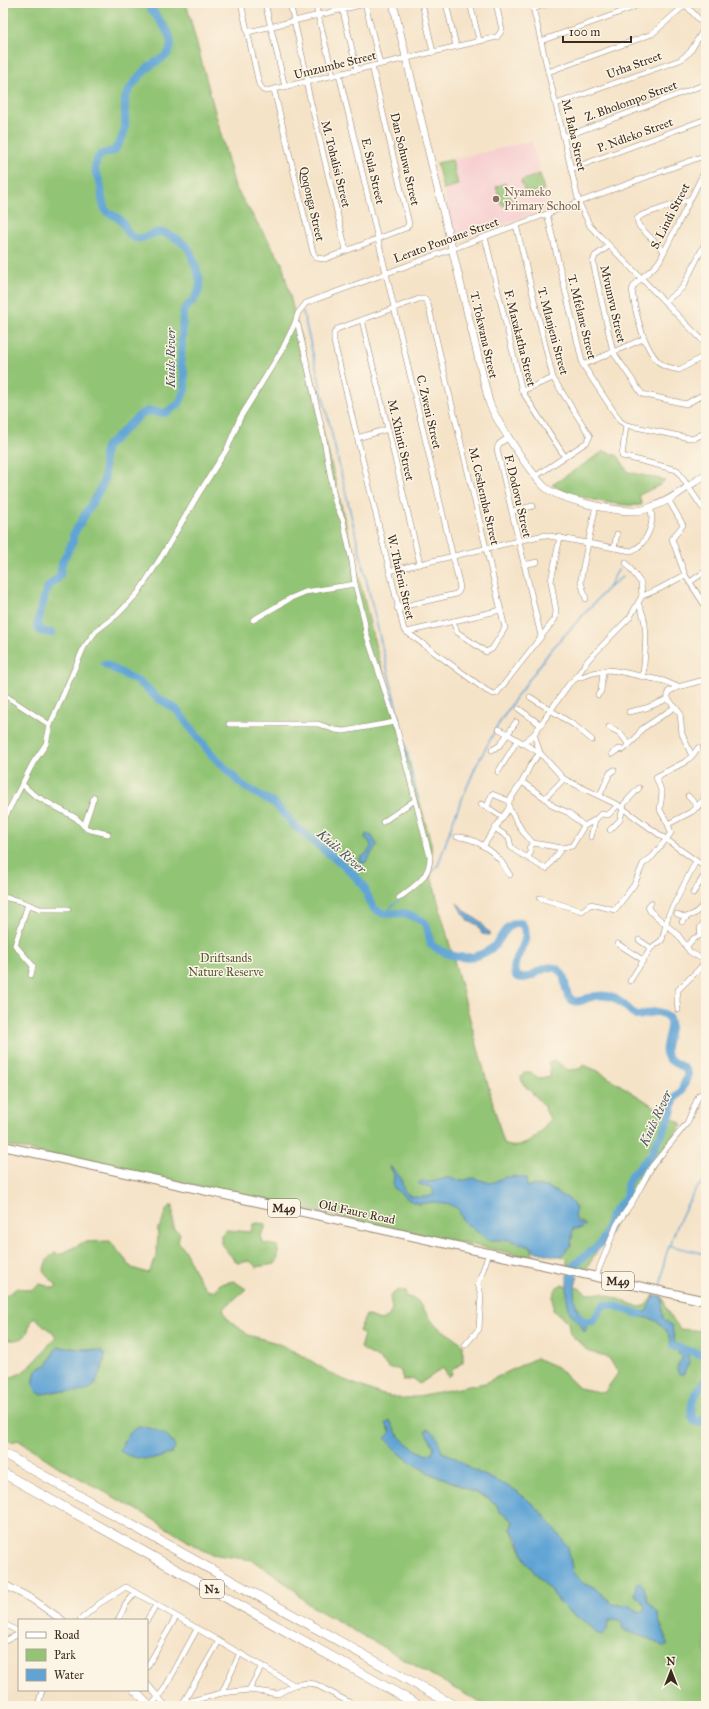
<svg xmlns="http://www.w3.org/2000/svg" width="709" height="1709" viewBox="0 0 709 1709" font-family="'IM FELL Great Primer',serif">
<rect width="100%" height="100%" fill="#fcf5e5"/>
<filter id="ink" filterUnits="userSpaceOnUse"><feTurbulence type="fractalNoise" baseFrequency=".025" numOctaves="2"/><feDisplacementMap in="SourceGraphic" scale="8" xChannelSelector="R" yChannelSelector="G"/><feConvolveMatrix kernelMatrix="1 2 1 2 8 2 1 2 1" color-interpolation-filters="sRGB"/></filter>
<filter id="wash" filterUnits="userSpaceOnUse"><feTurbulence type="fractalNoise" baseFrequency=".012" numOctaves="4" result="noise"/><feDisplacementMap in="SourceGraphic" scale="16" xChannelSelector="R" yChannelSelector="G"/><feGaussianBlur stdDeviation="0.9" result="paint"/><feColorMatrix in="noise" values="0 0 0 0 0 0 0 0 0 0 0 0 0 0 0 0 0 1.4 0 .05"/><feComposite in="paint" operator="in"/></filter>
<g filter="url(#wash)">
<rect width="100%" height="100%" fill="#f5e3c8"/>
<path fill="#f7cfd1" d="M532 141 549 208 460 240 455 239 437 163Z"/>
<g fill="#92c474" stroke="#667749" fill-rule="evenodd">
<path d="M3 3H186L235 187 282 263 375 644 431 843V876L504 1144C522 1153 542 1134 550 1119L542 1103 523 1084 521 1078 524 1072H531L537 1078 550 1077V1067L548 1063 555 1061 568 1070 579 1069 584 1065 598 1071 682 1124 620 1214 605 1243 597 1251 585 1271 567 1267V1259L561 1256 571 1245 573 1229 582 1228 583 1223C566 1218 566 1191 545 1187 540 1186 533 1187 527 1187L526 1178 512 1176 534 1258 3 1145Z"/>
<path d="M452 160 458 185 443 189 437 163Z"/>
<path d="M540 174 544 190 526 194 521 181Z"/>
<path d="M505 183 512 202 502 206 496 187Z"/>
<path d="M604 451 618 456 628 472 665 480 660 485 639 495 642 505C618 507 572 497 552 485Z"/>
<path d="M170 1206H173V1228L180 1233 178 1241C191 1257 194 1278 209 1291H215L220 1284 234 1281 246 1289 223 1309 227 1318 248 1335 277 1343 303 1356 337 1377 380 1394 403 1399 485 1383 536 1358 557 1367 579 1388 604 1393 618 1373 609 1358 588 1351 570 1334 568 1322 553 1310V1296L557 1287 561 1285 579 1288 587 1294 602 1293 639 1307 645 1306 654 1295 662 1296 668 1312 680 1329 706 1331V1706H486L306 1603 294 1589 252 1560 211 1554 197 1547 143 1513 59 1467 18 1440 11 1442 3 1438V1378C25 1379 43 1352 56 1336L34 1317C25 1332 30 1341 9 1340L3 1335V1298L17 1288 31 1290 40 1284 54 1288 57 1286 44 1272C44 1263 48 1257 56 1252L59 1255 84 1242 110 1241 132 1268 148 1273 157 1256 158 1228C165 1222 163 1211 170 1206ZM59 1347 97 1350 105 1360 94 1386 65 1392 60 1391 42 1394 33 1384 36 1370 48 1364 55 1351ZM391 1422C398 1440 410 1447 426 1455L432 1453 434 1447 425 1431 440 1446 442 1452 454 1457 467 1467 515 1490 542 1512 570 1557 573 1573 584 1584 592 1586 613 1604 631 1607 643 1613 645 1607 642 1599 635 1595 644 1587 648 1601 658 1613V1620L667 1638 663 1646 652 1640 624 1630 623 1623 617 1620 608 1621 607 1630 596 1633 587 1623 567 1610 526 1562 511 1529 513 1521 499 1511 497 1505 489 1499 443 1478C432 1477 402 1457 394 1448 391 1445 390 1441 388 1437L391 1432 388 1427ZM129 1436 173 1452 155 1459 122 1442Z"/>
<path d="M258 1223 265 1224V1229L261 1235 263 1243 277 1246C279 1253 279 1258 275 1264L256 1267 250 1261 237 1263 221 1244V1235L226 1230 251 1232 253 1224Z"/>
<path d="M398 1290 406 1292 405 1296 417 1300 434 1324 463 1344V1362L451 1371 452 1374 448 1377 443 1368 421 1383 419 1384 413 1379 403 1381 401 1372 398 1369 389 1368 378 1358 360 1348 364 1335 359 1331 366 1315 380 1320 388 1317 392 1310 390 1296Z"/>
</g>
<g fill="#60a4d5" stroke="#4e677a">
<path d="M366 834 372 836 377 845 366 862 362 863 360 862V858L367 853 371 847 369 841 365 838Z"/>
<path d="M457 903 471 916 480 921 485 929 490 932 489 935 482 934 478 925 468 921 466 916 463 915Z"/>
<path d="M389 1165 402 1179C401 1199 420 1199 434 1195L432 1187 420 1185 418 1183 420 1181 430 1182 451 1177 461 1181 473 1178 491 1183 505 1177H523L526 1178 527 1187 534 1185C538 1187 542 1186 546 1187 555 1189 558 1197 567 1197L576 1208 574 1216 577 1222 586 1225 582 1228 573 1229 571 1245 561 1256H555L533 1251V1248L510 1240H488L464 1222 458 1209 451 1205 434 1202 418 1204 409 1200 393 1187 394 1175Z"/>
<path d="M569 1274 578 1276C575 1285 573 1295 576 1305 578 1315 590 1321 585 1332L583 1331 581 1325 570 1313 567 1300V1275Z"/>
<path d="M654 1295 662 1296 663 1318 672 1326 675 1343 687 1354 690 1360 684 1374H679L677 1370 678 1364 683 1358 678 1354 679 1351 673 1350 671 1347 668 1333 659 1323 652 1319 633 1316 630 1313 631 1310 646 1312Z"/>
<path d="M59 1347 102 1351 105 1355 102 1369 94 1386C83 1395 72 1391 59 1391 52 1390 44 1397 37 1392 35 1390 34 1386 33 1384L36 1370 48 1364 55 1350Z"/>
<path d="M389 1421 391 1422C398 1440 410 1447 426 1455L432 1453 434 1447 425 1431 427 1429C437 1432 439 1443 442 1452L454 1457 467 1467 515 1490 534 1505 548 1520 568 1547 573 1573 584 1584 592 1586 613 1604 623 1606 626 1604 639 1612H644C646 1604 643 1599 635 1595L636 1584 640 1582 644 1587 648 1601 658 1613C658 1625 668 1634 667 1646H663L652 1640 624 1630 622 1628 623 1623 617 1620 608 1621 607 1630 602 1635 596 1633 587 1623 567 1610 526 1562 518 1540 511 1529 513 1521 499 1511 497 1505 489 1499 443 1478C432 1477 402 1457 394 1448 391 1444 389 1441 385 1438L391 1432 386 1424Z"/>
<path d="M139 1426C152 1428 171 1434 175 1448 164 1463 133 1461 120 1451 122 1442 130 1430 139 1426Z"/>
</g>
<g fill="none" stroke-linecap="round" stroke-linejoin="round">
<g stroke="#60a4d5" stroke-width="1.5">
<path d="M303 312 419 803"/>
<path d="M608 588 618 570"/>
<path d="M430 875 432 861"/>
<path d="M423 881 438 866 454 818 476 766 498 725 517 696 551 650 607 589 622 577"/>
<path d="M384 914 400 899"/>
<path d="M671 1246 706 1254"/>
<path d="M661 1285C662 1275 663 1265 666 1255 672 1238 691 1187 706 1180"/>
</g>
<g stroke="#60a4d5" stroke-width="8">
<path d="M51 633 40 631 37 625 47 588 60 576 62 563 73 541V535L102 486 105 476 104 454 106 447 141 414 149 411 165 413 179 404 185 389 184 372 181 364 183 313C185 306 191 304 194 299 206 284 197 273 192 257 191 255 190 251 189 249 186 245 181 242 177 239 154 223 148 242 135 238 125 234 127 226 120 220 117 216 111 215 107 212 100 204 103 192 100 183 99 178 95 174 95 169 96 153 102 154 114 151 119 144 125 135 125 126 126 114 122 101 129 90 135 81 142 72 151 65 160 59 170 57 171 44 172 32 153 14 147 3"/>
<path d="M105 664 142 684 156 697 176 709 211 754 237 780 245 787 274 803 297 828 350 871 363 885 373 908 384 914 405 913 423 921 427 926 431 945C450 958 471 963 491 949 502 941 504 922 521 923 537 941 505 961 517 977 532 982 540 964 555 968 570 973 561 996 574 1001 579 1003 583 1000 588 998 611 990 620 1001 636 1016 643 1016 650 1011 657 1012 684 1016 660 1044 667 1056 672 1065 684 1064 688 1074L681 1092 674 1099 671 1113 662 1134 658 1139 652 1154 631 1176 627 1185 626 1198 611 1215 605 1236 600 1244 575 1264 571 1279"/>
<path d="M578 1316 584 1322 593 1321 603 1305C617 1303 627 1312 640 1314"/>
<path d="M673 1346 706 1356"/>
<path d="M706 1379C697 1391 686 1407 694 1421L699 1423 706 1416"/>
</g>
</g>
</g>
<g filter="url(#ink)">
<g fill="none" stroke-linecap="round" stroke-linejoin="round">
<g stroke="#988673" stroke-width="6">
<g id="street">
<path d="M241 3 259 84 263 90 266 91 497 37 502 30 496 3"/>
<path d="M265 3 285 87"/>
<path d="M290 3 308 81"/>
<path d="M315 3 333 75"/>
<path d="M341 3 357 70"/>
<path d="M365 3 380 64"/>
<path d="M422 3 433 52"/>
<path d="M446 3 456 46"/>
<path d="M470 3 479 40"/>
<path d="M532 3 579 203 590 226 706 344"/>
<path d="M684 3 706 27"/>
<path d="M533 9 550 3"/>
<path d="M248 32 369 3"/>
<path d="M541 41 632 8 640 3"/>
<path d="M548 72 652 34 685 5"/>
<path d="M339 74 460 587 459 591 456 594 397 608"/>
<path d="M306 82 346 250"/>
<path d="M274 90 313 252 316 258 325 259 398 231 406 228 409 224 372 66"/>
<path d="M556 104 680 60 690 52 705 27"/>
<path d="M564 137 706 84"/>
<path d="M702 157 705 164 704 172 660 260C653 272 636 278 632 290 635 311 644 351 661 364 666 368 673 368 679 370L706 355"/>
<path d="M571 169 706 119"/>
<path d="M547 214 583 365 620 421 626 425 689 438H695L706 432"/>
<path d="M516 225 553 378 590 436 587 442 536 476"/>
<path d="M485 237 522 391 565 457"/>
<path d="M609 246 595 256 593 262 613 352 642 394 686 404 706 393"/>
<path d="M664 251 639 226 637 219 642 215 690 199"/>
<path d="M665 302 683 287 706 241"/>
<path d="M362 320 420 564"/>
<path d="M583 365 643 339"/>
<path d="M522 391 553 378"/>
<path d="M626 425 622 456 677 470 702 507"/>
<path d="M509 437 499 444 497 449 541 636"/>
<path d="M357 438 388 429"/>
<path d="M668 499 683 525 672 539 685 575"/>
<path d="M512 511 533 506"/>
<path d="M614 548 617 534"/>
<path d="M524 565 537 562"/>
<path d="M389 571 544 535 631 551C646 546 656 522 650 508"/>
<path d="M690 582 706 571"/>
<path d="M642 596 659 589 685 575 706 607"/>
<path d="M586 599 581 582 582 572 596 505"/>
<path d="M638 604C651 623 644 656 643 677"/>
<path d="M253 620 291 598 305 592 355 584"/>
<path d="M453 621 457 632 486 652 492 649 505 628 428 304 425 299H419L337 329 334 333V342L404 630 487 691 494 694 497 693 555 619 556 611 551 581 560 537"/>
<path d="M407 632 501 610"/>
<path d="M575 679 588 660 630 617 642 596 641 583 626 563"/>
<path d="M3 694 50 725"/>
<path d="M598 695 601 691 603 671"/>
<path d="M530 697 574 725 592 740"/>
<path d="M519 709 541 725"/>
<path d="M629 712 646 708 668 699"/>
<path d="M229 724H318L335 730 344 731 395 722"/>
<path d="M609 727 620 733 629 745"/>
<path d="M499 729 540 753 534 734 569 684 575 679 593 673 608 670 617 671 664 681 678 687 704 680 706 682"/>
<path d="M522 744 534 734"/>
<path d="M492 750 500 745 516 722"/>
<path d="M612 754 619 749 623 750 635 739 642 729 675 707"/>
<path d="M692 756 698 748"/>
<path d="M498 772 517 741"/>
<path d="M564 779 545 798 553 806 569 813 584 826"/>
<path d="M522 782 545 798"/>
<path d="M22 784 34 795 76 818 87 829 108 834"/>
<path d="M600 795 610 773 614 770"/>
<path d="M688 796 698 807"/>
<path d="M481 804 487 807 492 794 509 801"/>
<path d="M487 807 502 817"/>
<path d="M509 808V801L522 782 531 764 540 753 564 779 618 805 706 868"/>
<path d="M3 821 33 763 46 744 50 725 84 647 96 631 118 614 138 593 163 554 199 493 227 449 240 418 282 350 295 323"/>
<path d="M383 822 415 800"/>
<path d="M668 824 660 810 662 793 656 777 685 762 692 756 682 734 680 713 668 699V692L678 687"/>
<path d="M84 826 94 797"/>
<path d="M495 828 509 838 511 847 516 851 546 869 562 848 572 846 584 826 595 820"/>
<path d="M610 830 620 820 624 804 639 788"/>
<path d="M457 837C471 836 490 849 499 859 503 863 506 870 510 875"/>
<path d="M591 837 595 820 601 814 608 815 618 805"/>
<path d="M483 846 509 808 523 832 533 843 562 848"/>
<path d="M528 857 531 852 529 848 533 843"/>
<path d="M693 893 706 873"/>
<path d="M3 897 20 901 40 909H68"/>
<path d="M399 898C414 886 430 878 430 857L395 722 366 633 364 619 355 584 352 562 343 520 335 502 323 434 298 325 295 323 298 313 306 303 706 155"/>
<path d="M540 898 582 911 591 904 615 910 634 885 643 864 653 856 671 833 668 824 693 811 704 799 706 788"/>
<path d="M651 903 648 907 650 911 678 935 690 952 706 961"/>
<path d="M28 904 15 945 33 966 31 975"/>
<path d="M677 914 686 918"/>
<path d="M682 922 688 916 694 914 706 903"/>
<path d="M639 940 651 948"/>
<path d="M618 944 643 960"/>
<path d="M686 947 693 939 701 935 700 928 706 920"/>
<path d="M630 981 651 948 662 940 668 916 696 861"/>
<path d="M678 1010 677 1000 678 990 706 962"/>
<path d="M596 1276 617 1224 633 1201 652 1166 687 1123 699 1095 706 1093"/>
<path d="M465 1345 479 1329 481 1295 478 1284 489 1253"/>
<path d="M80 1620 100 1603 126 1587 294 1685"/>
<path d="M118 1620 126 1604 135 1593"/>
<path d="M147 1620 156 1605"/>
<path d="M3 1623 19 1632"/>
<path d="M3 1642 19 1634"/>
<path d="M147 1667 176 1617"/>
<path d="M147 1684 166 1706"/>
<path d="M249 1690 262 1666"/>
<path d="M222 1693 240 1653"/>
<path d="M183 1703 219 1641"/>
<path d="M38 1706 42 1690"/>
<path d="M151 1706 165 1688 197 1629"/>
<path d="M178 1706 183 1703 222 1693 249 1690 278 1694 294 1685 308 1683 315 1684 356 1706"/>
</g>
</g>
<g stroke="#988673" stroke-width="8">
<g id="secondary">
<path d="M393 3 489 402C495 419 532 476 546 488 561 500 613 511 633 511 640 511 648 509 654 506 672 500 690 485 706 474"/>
<path d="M3 1584 32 1599 62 1620"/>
<path d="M134 1690 150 1706"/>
</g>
</g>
<g stroke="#988673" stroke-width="10">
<path id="primary" d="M3 1146 706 1301"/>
</g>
<g stroke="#988673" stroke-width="10">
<g id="highway">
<path d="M3 1453 455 1706"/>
<path d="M3 1473 420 1706"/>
</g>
</g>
<use href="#street" stroke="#fff" stroke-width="5"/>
<use href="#secondary" stroke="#fff" stroke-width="7"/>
<use href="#primary" stroke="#fff" stroke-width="8"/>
<use href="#highway" stroke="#fff" stroke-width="9"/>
</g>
</g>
<circle fill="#8d6e63" stroke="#fcf5e5" stroke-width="1.5" cx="496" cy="199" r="4"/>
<g text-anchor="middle" stroke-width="3" stroke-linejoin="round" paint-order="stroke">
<g fill="#fcf5e5" stroke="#75675a" stroke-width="1">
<rect x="268" y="1199" width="32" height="18" rx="3"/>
<rect x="602" y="1272" width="32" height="18" rx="3"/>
<rect x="200" y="1580" width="24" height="18" rx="3"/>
</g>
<g font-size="11" font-weight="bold" fill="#3b2a1e">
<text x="284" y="1212">M49</text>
<text x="618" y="1285">M49</text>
<text x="212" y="1593">N2</text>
</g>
<g font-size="12" fill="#3b2a1e" stroke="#fcf5e5">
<text transform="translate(335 65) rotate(-14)" y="4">Umzumbe Street</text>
<text transform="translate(634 65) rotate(-20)" y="4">Urha Street</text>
<text transform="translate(631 101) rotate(-20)" y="4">Z. Bholompo Street</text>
<text transform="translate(574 135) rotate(77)" y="4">M. Baba Street</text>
<text transform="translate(635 135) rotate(-20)" y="4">P. Ndleko Street</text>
<text transform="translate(405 159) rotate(77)" y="4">Dan Sohuwa Street</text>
<text transform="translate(336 164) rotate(76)" y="4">M. Tohalisi Street</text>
<text transform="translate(373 171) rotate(77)" y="4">E. Sula Street</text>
<text transform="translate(312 204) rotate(77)" y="4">Qoqonga Street</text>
<text transform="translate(670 216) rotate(-63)" y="4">S. Lindi Street</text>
<text transform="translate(446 240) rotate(-20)" y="4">Lerato Ponoane Street</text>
<text transform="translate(613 304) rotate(77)" y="4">Mvumvu Street</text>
<text transform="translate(582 317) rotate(76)" y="4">T. Mfelane Street</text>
<text transform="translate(553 331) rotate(75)" y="4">T. Mlanjeni Street</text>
<text transform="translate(484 335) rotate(77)" y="4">T. Tokwana Street</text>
<text transform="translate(520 338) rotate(76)" y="4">F. Maxakatha Street</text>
<text transform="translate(429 412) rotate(77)" y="4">C. Zweni Street</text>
<text transform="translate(401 440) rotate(77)" y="4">M. Xhinti Street</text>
<text transform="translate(484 496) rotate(77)" y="4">M. Ceshemba Street</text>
<text transform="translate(518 496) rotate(77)" y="4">F. Dodovu Street</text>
<text transform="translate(401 577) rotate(77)" y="4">W. Thafeni Street</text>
<text transform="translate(357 1212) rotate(12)" y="4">Old Faure Road</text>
</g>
<g font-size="12" fill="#785e54" stroke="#fcf5e5" text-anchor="start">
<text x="504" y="196">Nyameko<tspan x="504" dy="14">Primary School</tspan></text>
</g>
<g font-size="12" fill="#555838" stroke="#fcf5e5">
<text x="226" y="962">Driftsands<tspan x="226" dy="14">Nature Reserve</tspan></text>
</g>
<g font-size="13" font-style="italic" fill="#48555e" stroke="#fcf5e5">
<text transform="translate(170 358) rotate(-90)" y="5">Kuils River</text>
<text transform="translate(342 851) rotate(41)" y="5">Kuils River</text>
<text transform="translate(655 1118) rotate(-65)" y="5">Kuils River</text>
</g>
</g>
<rect width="709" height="1709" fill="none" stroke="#fcf5e5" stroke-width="16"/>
<rect x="18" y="1619" width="130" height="72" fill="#fcf5e5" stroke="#afa495"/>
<rect x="26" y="1632" width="20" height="6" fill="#ffffff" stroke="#afa495"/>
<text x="54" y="1639" font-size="12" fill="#3b2a1e">Road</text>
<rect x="26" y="1649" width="20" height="12" fill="#92c474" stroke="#afa495"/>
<text x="54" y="1659" font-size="12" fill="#3b2a1e">Park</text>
<rect x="26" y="1669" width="20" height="12" fill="#60a4d5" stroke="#afa495"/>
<text x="54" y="1679" font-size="12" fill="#3b2a1e">Water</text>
<g transform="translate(671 1671)" stroke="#fcf5e5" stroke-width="3" paint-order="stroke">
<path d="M0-3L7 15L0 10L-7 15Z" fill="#3b2a1e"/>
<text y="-6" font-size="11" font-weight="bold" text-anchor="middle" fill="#3b2a1e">N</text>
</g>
<path d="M563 36v6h68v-6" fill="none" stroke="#3b2a1e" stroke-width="2"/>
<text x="569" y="36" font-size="12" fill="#3b2a1e" stroke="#fcf5e5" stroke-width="3" paint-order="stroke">100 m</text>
</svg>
